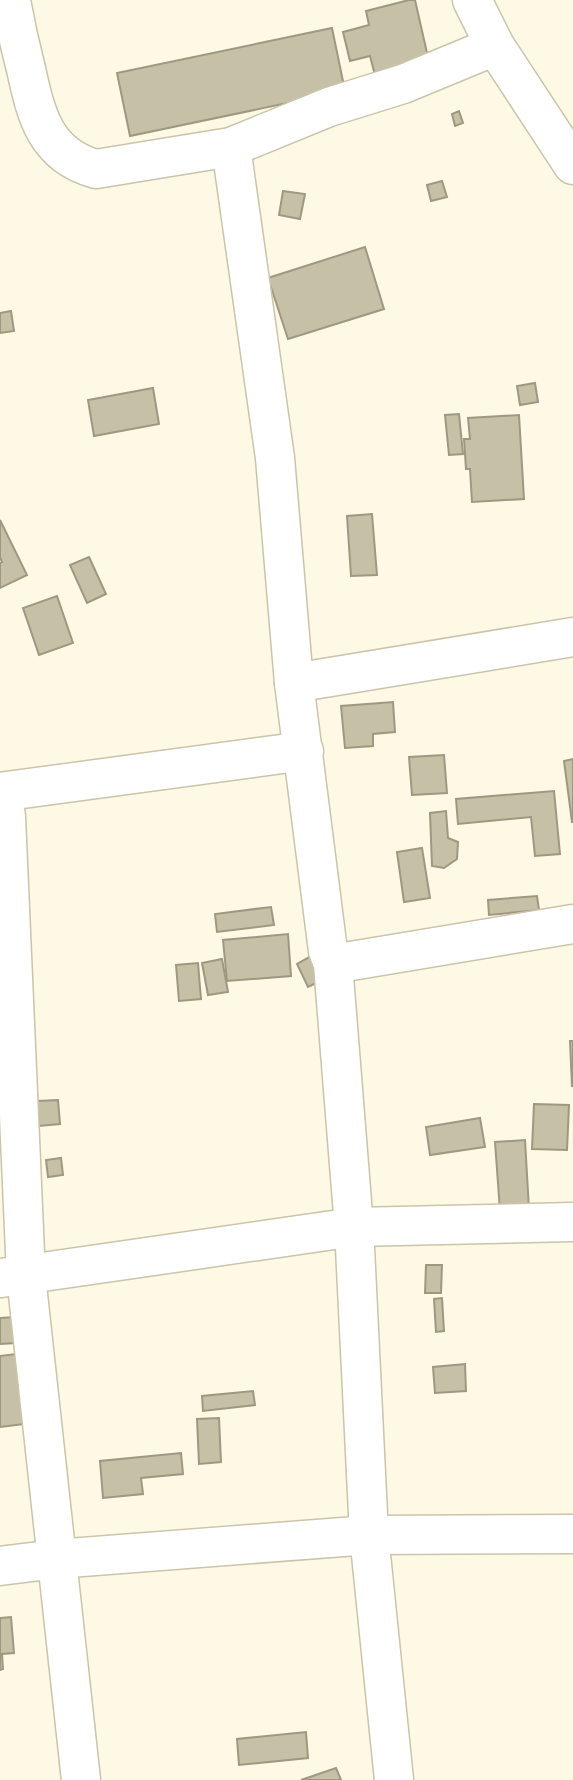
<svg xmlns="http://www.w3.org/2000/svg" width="573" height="1780" viewBox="0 0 573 1780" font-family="'Libre Baskerville',serif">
<rect width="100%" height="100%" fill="#fef9e4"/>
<g fill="#c6c0a7" stroke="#9e9880" stroke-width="2">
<path d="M409 0H415L430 66 376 79 370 56 350 61 343 32 369 25 366 11Z"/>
<path d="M332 28 345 91 130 136 117 73Z"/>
<path d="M459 111 463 123 455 126 452 114Z"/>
<path d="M442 181 447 197 431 201 427 185Z"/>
<path d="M283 191 305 194 300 219 279 215Z"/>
<path d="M365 247 384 309 288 339 268 278Z"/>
<path d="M11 311 14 331 0 333V313Z"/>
<path d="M535 383 538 402 520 405 517 386Z"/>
<path d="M153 388 159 424 94 436 88 400Z"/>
<path d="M459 414 463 454 449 455 445 415Z"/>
<path d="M519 415 524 499 472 502 470 469H466L464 439H470L468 418Z"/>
<path d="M372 514 377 575 351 576 347 516Z"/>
<path d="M0 520 27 575 0 588V563L2 562 0 557Z"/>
<path d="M89 557 106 594 87 603 70 565Z"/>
<path d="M57 596 73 643 39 655 23 608Z"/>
<path d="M393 702 395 732 373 734V746L345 748 341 706Z"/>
<path d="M444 755 447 793 412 795 409 757Z"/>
<path d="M573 759V822H572L564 761Z"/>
<path d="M554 791 560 854 535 856 531 817 458 824 456 799Z"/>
<path d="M446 811 448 838 458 842 457 859 444 868 432 866 430 813Z"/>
<path d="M422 848 430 898 404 902 397 852Z"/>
<path d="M537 896 539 910 489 915 488 900Z"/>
<path d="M271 907 274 925 217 932 215 914Z"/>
<path d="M288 934 291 976 227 981 223 940Z"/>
<path d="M315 954 327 978 308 987 297 964Z"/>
<path d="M222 959 228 992 208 995 202 963Z"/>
<path d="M198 963 201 999 179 1001 176 965Z"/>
<path d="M570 1041H573V1086H572Z"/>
<path d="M58 1100 60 1124 39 1126 37 1101Z"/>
<path d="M534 1104 569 1105 567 1150 532 1149Z"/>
<path d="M480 1118 485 1147 430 1155 426 1127Z"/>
<path d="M525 1140 529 1209 500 1211 495 1142Z"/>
<path d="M61 1158 63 1175 48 1177 46 1160Z"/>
<path d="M426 1265H442L441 1293H425Z"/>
<path d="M442 1298 444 1331 436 1332 434 1299Z"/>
<path d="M14 1317 16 1343 0 1344V1318Z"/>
<path d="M16 1354 25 1424 0 1427V1356Z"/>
<path d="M465 1364 466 1391 435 1393 433 1367Z"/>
<path d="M253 1391 255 1405 203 1411 202 1396Z"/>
<path d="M219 1418 221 1462 199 1464 197 1419Z"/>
<path d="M181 1453 183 1474 141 1478 143 1494 103 1498 100 1461Z"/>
<path d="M11 1617 14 1653 2 1654 3 1669 0 1670V1618Z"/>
<path d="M306 1732 308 1758 239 1765 237 1739Z"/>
<path d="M336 1768 341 1780H301Z"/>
</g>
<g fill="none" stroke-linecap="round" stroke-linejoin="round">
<g stroke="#cac4ab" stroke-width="41">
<g id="minor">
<path d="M11 0C15 23 20 46 26 69 36 115 45 155 96 169L231 147 329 107 403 84 495 46"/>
<path d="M472 0 495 46 573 165"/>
<path d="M294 683 573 637"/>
<path d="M0 792 304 751"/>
<path d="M3 792 6 817 26 1276 81 1780"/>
<path d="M333 964 573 924"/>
<path d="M1 1278 354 1227 573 1222"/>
<path d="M0 1566 56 1559 369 1535 354 1227 333 964 328 951 294 683 275 458 231 147"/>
<path d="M394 1780 369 1535 573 1534"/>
</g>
</g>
<use href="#minor" stroke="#fff" stroke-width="38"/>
</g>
</svg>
